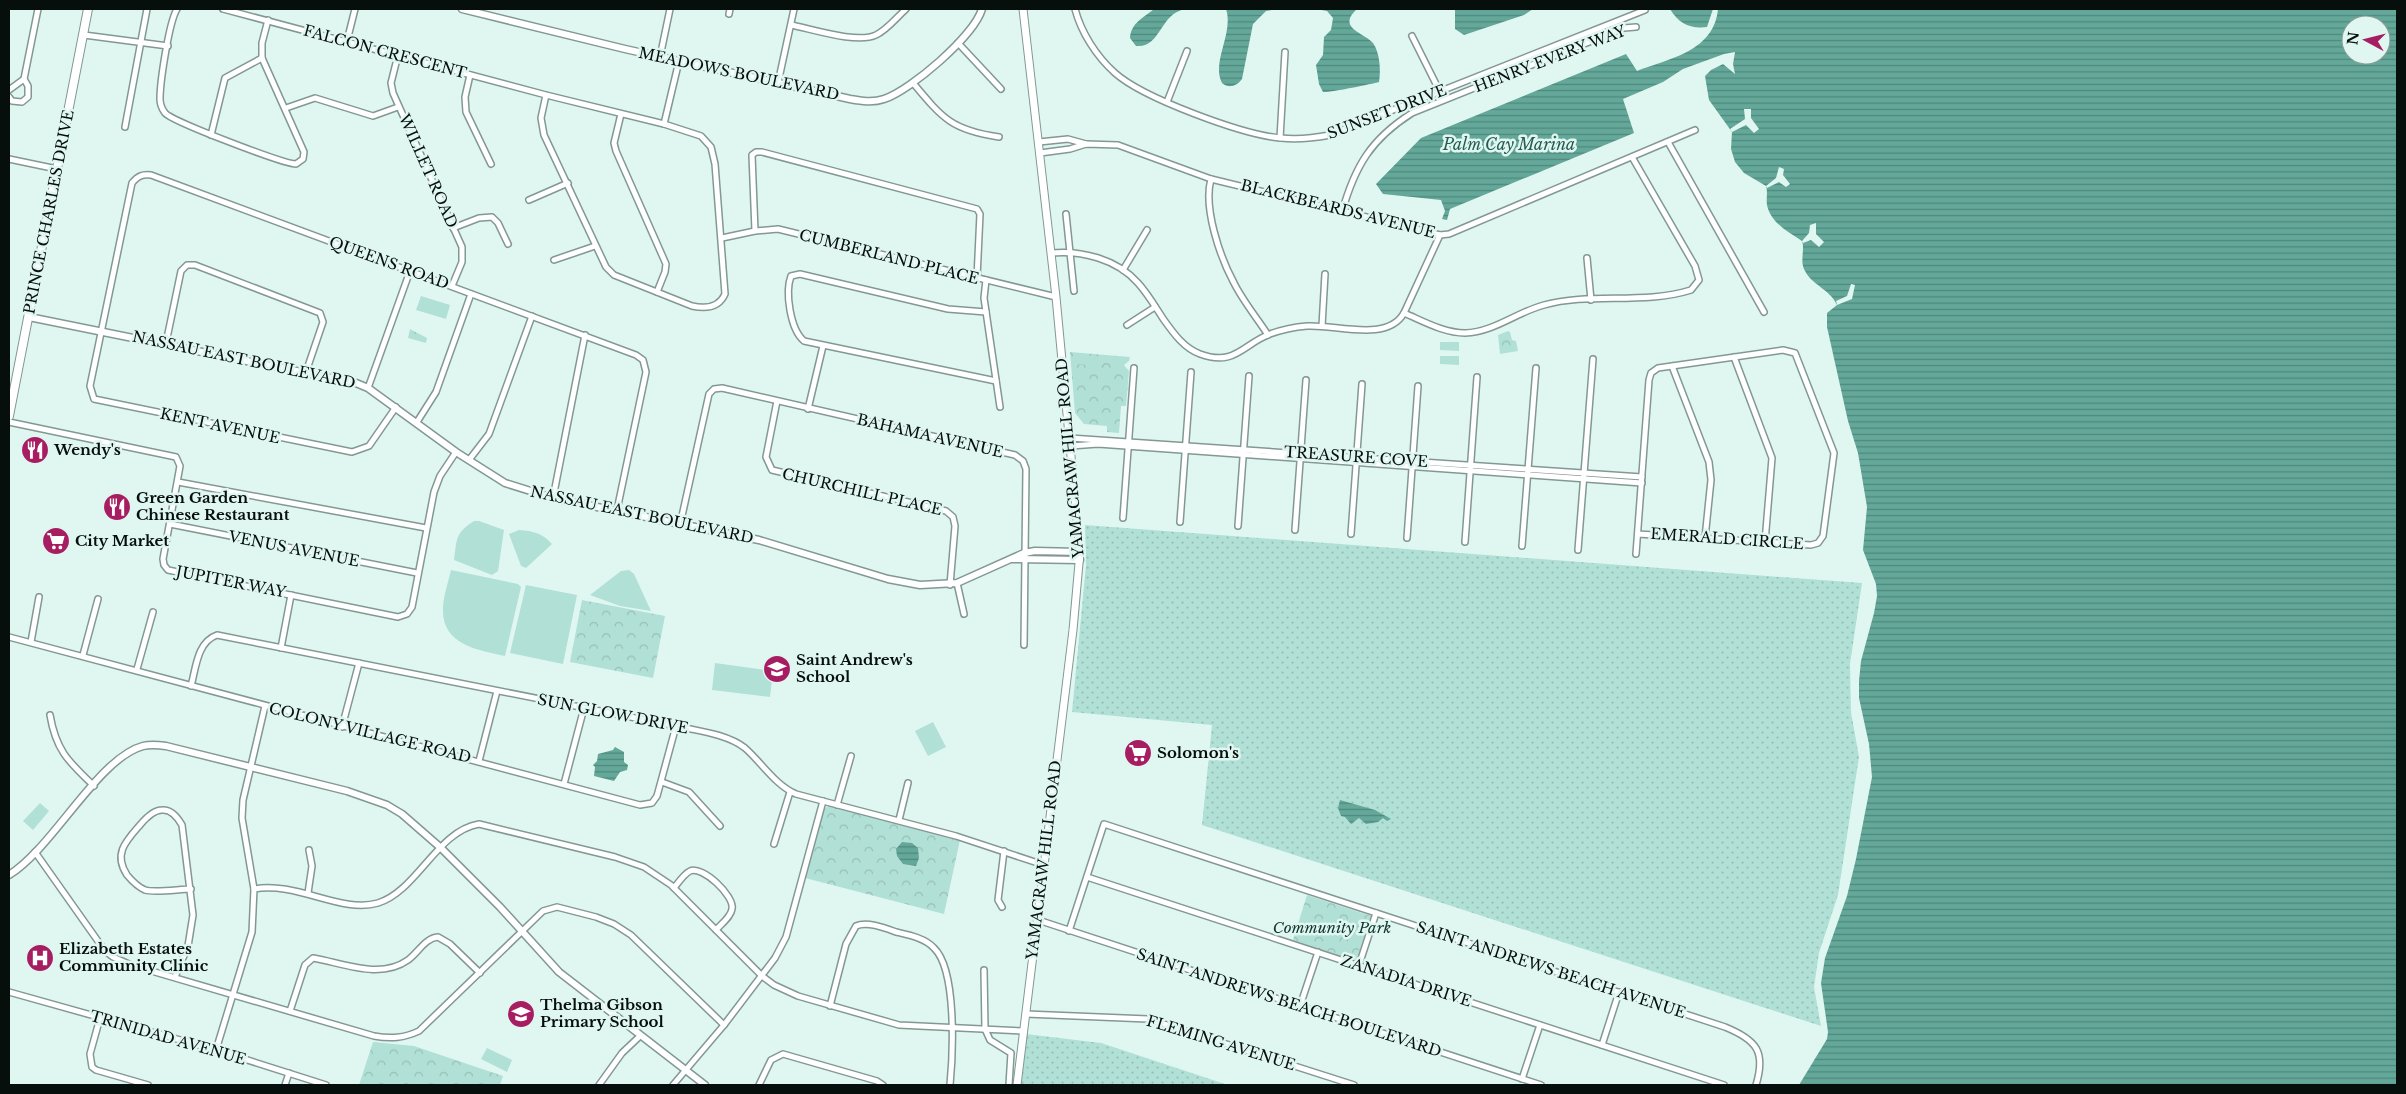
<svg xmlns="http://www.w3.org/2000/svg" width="2406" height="1094" viewBox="0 0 2406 1094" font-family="'Libre Baskerville',serif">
<defs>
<pattern id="grass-dots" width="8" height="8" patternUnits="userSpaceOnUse" patternTransform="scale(1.25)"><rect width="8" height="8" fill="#b1e0d6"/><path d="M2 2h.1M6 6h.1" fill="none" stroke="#97bfb6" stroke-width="1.8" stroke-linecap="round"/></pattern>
<pattern id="forest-crowns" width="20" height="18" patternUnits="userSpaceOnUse" patternTransform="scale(1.25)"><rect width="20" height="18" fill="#b1e0d6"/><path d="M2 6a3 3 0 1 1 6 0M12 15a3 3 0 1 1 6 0" fill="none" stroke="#97bfb6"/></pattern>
<pattern id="water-rules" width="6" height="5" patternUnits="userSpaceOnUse" patternTransform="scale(1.25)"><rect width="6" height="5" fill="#64a89a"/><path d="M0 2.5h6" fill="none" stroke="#50877c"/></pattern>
</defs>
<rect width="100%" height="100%" fill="#e0f7f1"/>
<g fill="url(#grass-dots)">
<path d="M1085 525 1862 583 1850 664 1851 712 1859 757 1838 895 1819 953 1814 987 1821 1026 1202 825 1212 725 1072 712 1086 565Z"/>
<path d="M1026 1034 1101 1043 1228 1085H1020Z"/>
</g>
<g fill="url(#forest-crowns)">
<path d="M410 329 427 338 426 343 408 338Z"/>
<path d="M1508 331 1510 332 1512 340 1516 341 1518 351 1500 354 1498 335Z"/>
<path d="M1070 352 1130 357 1129 361 1124 365 1129 371 1126 406H1121L1119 433 1107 432V426L1084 424 1075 413Z"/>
<path d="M582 600 665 616 653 678 570 662Z"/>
<path d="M829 806 960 840 944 914 805 878 823 809Z"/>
<path d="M1307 895 1371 916 1356 961 1293 940Z"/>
<path d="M373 1042 414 1046 503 1076 500 1085H359Z"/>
</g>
<g fill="#b1e0d6">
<path d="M421 296 450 305 446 319 416 310Z"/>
<path d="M1440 342H1459V351L1440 350Z"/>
<path d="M1073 354 1092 356V365L1072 364Z"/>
<path d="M1440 356H1459V365L1440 364Z"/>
<path d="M474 521H479L504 530 498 571 492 575 454 560C457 539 455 533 474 521Z"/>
<path d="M519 530C533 531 542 533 552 544L526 568 521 566 509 534Z"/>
<path d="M451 570 518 584 521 587 505 656C478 650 442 645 443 609 443 597 448 583 451 570Z"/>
<path d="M629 570 634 574 651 611 620 606 590 595 621 571Z"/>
<path d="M526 585 577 595 563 664 510 653Z"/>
<path d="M715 663 773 671 770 697 712 690Z"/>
<path d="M933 722 946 747 928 756 915 731Z"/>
<path d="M40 803 49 811 33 830 23 821Z"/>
<path d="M487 1048 512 1060 507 1072 481 1059Z"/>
</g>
<g fill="url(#water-rules)" fill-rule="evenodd">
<path d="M1154 9H1186C1159 13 1162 48 1136 46L1130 38C1131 23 1143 18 1154 9Z"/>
<path d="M1226 9H1277L1266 11 1253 24 1242 79C1237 86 1229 89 1222 83 1211 62 1234 33 1226 9Z"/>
<path d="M1316 9H1357C1336 28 1365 33 1373 43 1380 53 1381 71 1379 82 1371 84 1329 93 1323 92L1319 84 1316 65 1323 55 1324 37 1331 30 1333 18 1327 11Z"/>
<path d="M1455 9H1533L1524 15 1464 35 1455 29Z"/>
<path d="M1670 9H1713L1707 27C1690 29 1679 24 1670 9Z"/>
<path d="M1718 9H2397V1085H1799L1827 1039 1828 1032 1821 983 1825 958 1847 896 1856 859 1872 777 1869 744 1859 698V681L1861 661 1874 613 1877 596 1876 584 1863 550 1867 507 1858 453 1848 421 1827 327V313L1837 305C1830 289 1811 285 1804 269 1800 260 1805 249 1802 241 1787 231 1771 223 1767 205 1766 198 1768 192 1766 186L1744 173 1735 162 1731 149 1732 132 1709 100 1705 76 1711 70 1723 64 1735 74 1733 64 1735 52 1724 54 1683 69 1663 82 1623 99 1634 133 1450 209 1447 220 1442 219 1445 211 1441 200 1383 194 1376 184 1421 138 1626 54 1637 71C1671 58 1714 51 1718 9ZM2351 25H2381V55H2351Z"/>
<path d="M615 747 624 752V762L628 765 627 770 620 772 614 781 594 776 595 767 593 765 597 761 598 754 613 750Z"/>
<path d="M1340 800 1375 810 1391 819 1387 821 1383 818 1378 822 1366 824 1359 818 1351 824 1345 817 1341 816 1338 808Z"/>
<path d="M902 842 912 843 918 848 919 858 916 866 903 864 897 856 896 849Z"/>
</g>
<g fill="#e0f7f1">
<path d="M1744 109H1751V118L1759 129 1754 133 1746 125 1732 132 1730 129 1745 119Z"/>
<path d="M1779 167 1784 169 1783 175 1790 184 1786 187 1779 182 1767 188 1766 186 1776 178Z"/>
<path d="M1816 223V234L1824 242 1819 247 1811 240 1803 243 1802 241 1809 233 1810 225Z"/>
<path d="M1851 284 1855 285 1852 299 1837 305 1836 301 1847 296Z"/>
</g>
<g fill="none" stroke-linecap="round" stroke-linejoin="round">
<g stroke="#839893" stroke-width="8">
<g id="minor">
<path d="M177 9C169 22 160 82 160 99 160 104 162 109 165 113 171 121 284 164 296 164L303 159 304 152 262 58V43L268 20"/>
<path d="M223 9 546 95 664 124 701 136 711 147 715 164 725 294C719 308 706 309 692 306L614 275 606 267 544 135 541 118 546 95"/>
<path d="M1075 9C1081 32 1096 56 1115 73 1143 98 1243 135 1281 138 1298 140 1314 138 1330 135L1645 10"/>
<path d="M729 14 730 9"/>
<path d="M791 25C812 29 857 44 876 35 887 30 897 17 906 9"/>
<path d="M84 35 168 46"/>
<path d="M1412 36 1440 92"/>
<path d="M347 41 355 9"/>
<path d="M958 43 1001 89"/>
<path d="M398 55 391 83 393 93 462 247V262L452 286"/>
<path d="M660 57 670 9"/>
<path d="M470 75 465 97 466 112 491 164"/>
<path d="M778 83 794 9"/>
<path d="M913 83C943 119 952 130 999 137"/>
<path d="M9 90 24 79"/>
<path d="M9 97 12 101 22 102 28 97V86L24 79 38 9"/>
<path d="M1167 102 1187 51"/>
<path d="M286 108 315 98 373 116 398 107"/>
<path d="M621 114 614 143 616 151 666 264 665 272 657 292"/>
<path d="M664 124 679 61"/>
<path d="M125 127 147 9"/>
<path d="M211 135 225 78 262 58"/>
<path d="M1280 138 1285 52"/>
<path d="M1039 142 1068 139 1086 144"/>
<path d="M1668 142 1764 312"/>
<path d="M1040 153 1070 149 1086 144 1118 145 1211 179 1440 235 1449 234 1695 130"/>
<path d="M9 159 57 169"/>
<path d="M1211 179C1203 208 1220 257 1234 283 1243 301 1257 318 1268 335"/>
<path d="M529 200 568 183"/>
<path d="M1342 212C1355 166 1371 139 1412 113L1624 28 1636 27"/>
<path d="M1066 214 1074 291"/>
<path d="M453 228 479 218 492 217 498 223 508 244"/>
<path d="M755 231 752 155 756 152H762L977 209 980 214 977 278"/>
<path d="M722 238 755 231 778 229 1056 297"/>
<path d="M1051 253C1081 250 1117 259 1138 283 1148 294 1156 308 1164 320 1174 334 1184 348 1200 354 1235 367 1243 344 1270 334 1281 330 1295 327 1307 326 1335 324 1387 343 1404 313L1440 235"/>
<path d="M1587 258 1591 300"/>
<path d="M554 260 595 246"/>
<path d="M1123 270 1147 230"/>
<path d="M986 280 984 298 1000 407"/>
<path d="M986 312 948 309 800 274 791 276C785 292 790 329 804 341L996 381"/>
<path d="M1404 313C1423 321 1444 333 1465 333 1494 332 1517 312 1544 305 1590 292 1643 305 1691 290L1699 280 1695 266 1632 157"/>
<path d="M1127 325 1155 307"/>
<path d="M1322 326 1325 274"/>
<path d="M166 343 181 271 187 265H195L320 313 323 322 306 372"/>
<path d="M1734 357 1772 458 1765 542"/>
<path d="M1672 366 1709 462 1711 480 1705 538"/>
<path d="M368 388 410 271"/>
<path d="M777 401 766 457 772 470 946 511 953 517 955 526 950 585"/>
<path d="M396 407 369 446 352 452 94 399 90 386 132 183C138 176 142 174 151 175L636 355 643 360 646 372 617 510"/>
<path d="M808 409 823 346"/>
<path d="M9 422 176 457 180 466 163 559 164 565 168 570 398 617 407 614 412 607 434 492 440 476 456 452"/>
<path d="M417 422 436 392 471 294"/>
<path d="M1070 438 1642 477"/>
<path d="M1071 446 1098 444 1642 483"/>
<path d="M469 460 489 434 532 316"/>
<path d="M178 482 426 528"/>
<path d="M553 498 585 335"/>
<path d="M1123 518 1134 368"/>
<path d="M1180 522 1191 372"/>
<path d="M170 524 417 573"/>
<path d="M680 525 709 394 714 389 722 388 1015 455 1023 461 1026 469 1024 645"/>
<path d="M1238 526 1249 376"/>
<path d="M1295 530 1306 380"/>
<path d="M1351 534 1362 384"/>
<path d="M1407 538 1418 386"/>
<path d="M1465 542 1477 377"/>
<path d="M1522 546 1536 368"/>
<path d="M1578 550 1593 359"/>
<path d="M1636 554 1649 380 1651 373 1658 368 1783 350 1795 353 1834 453 1823 536 1818 543 1811 545 1638 534"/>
<path d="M957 583 964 614"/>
<path d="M9 637 640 805 652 803 657 796 676 726"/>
<path d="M31 642 39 597"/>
<path d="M281 648 291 595"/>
<path d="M83 655 98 599"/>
<path d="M137 669 153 612"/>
<path d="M191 686C196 668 197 642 217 635L676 726C698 731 727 734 745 748 762 763 775 785 796 794L956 836 1044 865"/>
<path d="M50 715C56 751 69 762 94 786"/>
<path d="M342 727 359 663"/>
<path d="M479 761 497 691"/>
<path d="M662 782 689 792 720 826"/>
<path d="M564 784 584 708"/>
<path d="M837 805 851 756"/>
<path d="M899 820 908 783"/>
<path d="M774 844 790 792"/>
<path d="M35 852 105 951 113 957 131 965 374 1036C391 1039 404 1038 419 1031L543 911 557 907 596 917 614 924 631 935 724 1025"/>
<path d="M1087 877 1724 1085"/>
<path d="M674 888C678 883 684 874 690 871 702 865 735 896 732 909 731 917 721 924 716 930"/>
<path d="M254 889C297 881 341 914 378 903 417 891 437 831 479 824L615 857 644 867 671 885 762 976 774 985 798 996 899 1025 1023 1031"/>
<path d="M308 893 312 866 309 850"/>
<path d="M1002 907 998 900 1004 851"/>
<path d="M1038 920 1541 1085"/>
<path d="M1069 931 1104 824 1725 1027C1757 1040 1766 1052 1756 1085"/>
<path d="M1359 965 1376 913"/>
<path d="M984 970 985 1029 990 1040 1011 1053 1009 1085"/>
<path d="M175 977 188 946 193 915 182 825C178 818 172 809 162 810 153 810 145 819 140 825 126 841 113 854 127 875 132 881 138 887 145 890 155 893 180 889 191 889"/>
<path d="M9 992 216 1050 326 1085"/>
<path d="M830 1006 846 944 856 926C867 921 885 928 896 932 909 935 925 938 934 948 957 970 953 1054 950 1085"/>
<path d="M1300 1006 1318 952"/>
<path d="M290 1011 305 965 313 958C343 963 380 980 408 960 418 953 425 938 438 937L450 944 480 973"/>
<path d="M1026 1014 1148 1019 1354 1085"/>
<path d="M100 1018 90 1054 92 1067 96 1070 148 1085"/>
<path d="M1602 1045 1619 992"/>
<path d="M216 1050 252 932 254 889 242 818 243 800 265 706"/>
<path d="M1522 1079 1540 1025"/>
<path d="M285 1085 289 1073"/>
<path d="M599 1085 622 1053 640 1036"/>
<path d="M673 1085 724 1025 775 958 786 937 823 801"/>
<path d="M759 1085 771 1060 783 1054 877 1081 883 1085"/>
</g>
</g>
<g stroke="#839893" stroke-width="9">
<g id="tertiary">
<path d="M462 9 625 49 850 99C861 101 873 103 884 99 911 90 974 36 982 9"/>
<path d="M29 317 356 383 368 388 456 452 505 483 553 498 759 540 888 579 920 585 957 583 1024 553 1035 551 1080 552"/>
<path d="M1013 559 1080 560"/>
<path d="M9 875C53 848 98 758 143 746 151 744 159 745 166 746L347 791 387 805 402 814 441 848 500 907 559 972 705 1085"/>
</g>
</g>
<g stroke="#839893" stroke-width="9">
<path id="secondary" d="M1017 1085 1073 630 1080 552 1056 297 1023 9"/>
</g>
<g stroke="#839893" stroke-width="10">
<path id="trunk" d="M9 416 88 9"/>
</g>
<use href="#minor" stroke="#fff" stroke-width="5"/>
<use href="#tertiary" stroke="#fff" stroke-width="6"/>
<use href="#secondary" stroke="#fff" stroke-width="7"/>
<use href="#trunk" stroke="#fff" stroke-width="8"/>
</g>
<defs>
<g id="restaurant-disc" transform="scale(1.4375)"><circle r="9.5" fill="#a71d61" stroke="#e0f7f1"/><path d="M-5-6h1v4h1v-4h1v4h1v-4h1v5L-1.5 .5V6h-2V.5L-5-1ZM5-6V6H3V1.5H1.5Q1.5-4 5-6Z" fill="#fff"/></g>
<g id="supermarket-disc" transform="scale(1.4375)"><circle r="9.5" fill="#a71d61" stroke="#e0f7f1"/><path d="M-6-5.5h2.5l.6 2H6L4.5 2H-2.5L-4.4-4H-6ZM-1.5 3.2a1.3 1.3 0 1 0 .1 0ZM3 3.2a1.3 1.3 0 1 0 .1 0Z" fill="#fff"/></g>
<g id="school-disc" transform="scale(1.4375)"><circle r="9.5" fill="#a71d61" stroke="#e0f7f1"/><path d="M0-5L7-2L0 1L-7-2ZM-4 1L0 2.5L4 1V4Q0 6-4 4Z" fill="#fff"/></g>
<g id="hospital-disc" transform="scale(1.4375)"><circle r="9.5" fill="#a71d61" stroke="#e0f7f1"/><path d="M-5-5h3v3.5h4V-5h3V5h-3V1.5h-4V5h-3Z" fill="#fff"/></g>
</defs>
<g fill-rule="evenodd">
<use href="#restaurant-disc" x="35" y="450"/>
<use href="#restaurant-disc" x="117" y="507"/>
<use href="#supermarket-disc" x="56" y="541"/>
<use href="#school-disc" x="777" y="669"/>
<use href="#supermarket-disc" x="1138" y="753"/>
<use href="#hospital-disc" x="40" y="958"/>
<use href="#school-disc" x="521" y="1014"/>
</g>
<g text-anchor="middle" stroke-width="5" stroke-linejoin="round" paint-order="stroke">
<g font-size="15" fill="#070f0d" stroke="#e0f7f1">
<text transform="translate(385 52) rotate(15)" y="5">FALCON CRESCENT</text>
<text transform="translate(1550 59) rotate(-21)" y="5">HENRY EVERY WAY</text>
<text transform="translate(739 74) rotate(12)" y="5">MEADOWS BOULEVARD</text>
<text transform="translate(1387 112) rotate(-21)" y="5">SUNSET DRIVE</text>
<text transform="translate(428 171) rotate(66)" y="5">WILLET ROAD</text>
<text transform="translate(1338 209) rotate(14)" y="5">BLACKBEARDS AVENUE</text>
<text transform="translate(49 212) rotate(-79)" y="5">PRINCE CHARLES DRIVE</text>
<text transform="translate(889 257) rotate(14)" y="5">CUMBERLAND PLACE</text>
<text transform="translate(389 263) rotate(20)" y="5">QUEENS ROAD</text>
<text transform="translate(244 360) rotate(12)" y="5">NASSAU EAST BOULEVARD</text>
<text transform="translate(220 426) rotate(12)" y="5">KENT AVENUE</text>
<text transform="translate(930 436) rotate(13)" y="5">BAHAMA AVENUE</text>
<text transform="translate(1356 457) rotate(4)" y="5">TREASURE COVE</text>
<text transform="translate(1070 458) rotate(-95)" y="5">YAMACRAW HILL ROAD</text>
<text transform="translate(862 492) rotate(13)" y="5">CHURCHILL PLACE</text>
<text transform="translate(642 515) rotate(12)" y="5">NASSAU EAST BOULEVARD</text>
<text transform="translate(1727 539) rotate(4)" y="5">EMERALD CIRCLE</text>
<text transform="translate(294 549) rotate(11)" y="5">VENUS AVENUE</text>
<text transform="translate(231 582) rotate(11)" y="5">JUPITER WAY</text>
<text transform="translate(613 714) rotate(11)" y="5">SUN GLOW DRIVE</text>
<text transform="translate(370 733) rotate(14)" y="5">COLONY VILLAGE ROAD</text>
<text transform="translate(1044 860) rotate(-83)" y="5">YAMACRAW HILL ROAD</text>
<text transform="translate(1551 970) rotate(18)" y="5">SAINT ANDREWS BEACH AVENUE</text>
<text transform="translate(1406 981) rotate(18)" y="5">ZANADIA DRIVE</text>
<text transform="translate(1289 1003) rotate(18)" y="5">SAINT ANDREWS BEACH BOULEVARD</text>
<text transform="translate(168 1038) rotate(16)" y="5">TRINIDAD AVENUE</text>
<text transform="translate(1221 1043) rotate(17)" y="5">FLEMING AVENUE</text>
</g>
<g font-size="15" font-weight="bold" fill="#070f0d" stroke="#e0f7f1" text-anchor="start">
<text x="54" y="455">Wendy's</text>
<text x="136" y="503">Green Garden<tspan x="136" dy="17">Chinese Restaurant</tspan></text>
<text x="75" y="546">City Market</text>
<text x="796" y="665">Saint Andrew's<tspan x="796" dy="17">School</tspan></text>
<text x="1157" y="758">Solomon's</text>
<text x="59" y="954">Elizabeth Estates<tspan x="59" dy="17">Community Clinic</tspan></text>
<text x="540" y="1010">Thelma Gibson<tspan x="540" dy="17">Primary School</tspan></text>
</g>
<g font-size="15" font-style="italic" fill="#12342e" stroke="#e0f7f1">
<text x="1332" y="933">Community Park</text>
</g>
<g font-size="16" font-style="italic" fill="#245c52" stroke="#e0f7f1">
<text x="1509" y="150">Palm Cay Marina</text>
</g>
</g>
<rect width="2406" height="1094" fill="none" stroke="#070f0d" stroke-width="20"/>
<g transform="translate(2366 40) rotate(277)"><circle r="24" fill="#e0f7f1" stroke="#899a96"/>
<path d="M0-4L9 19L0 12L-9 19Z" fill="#a71d61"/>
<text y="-8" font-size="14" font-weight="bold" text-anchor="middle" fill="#070f0d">N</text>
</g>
</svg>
